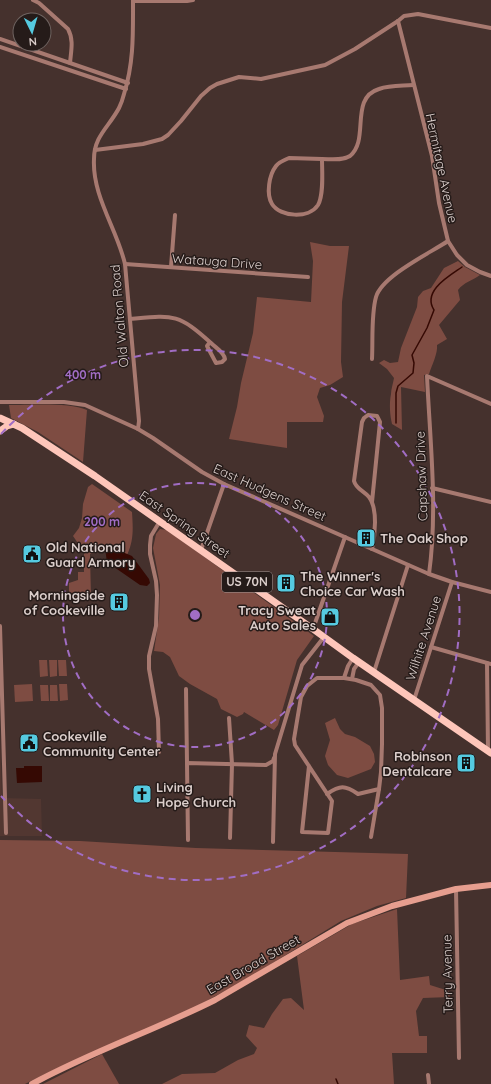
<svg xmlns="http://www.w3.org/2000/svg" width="491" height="1084" viewBox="0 0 491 1084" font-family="Quicksand,sans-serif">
<rect width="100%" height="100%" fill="#45312d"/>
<path fill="#523731" d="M0 735 2 798 41 799 42 836H0Z"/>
<g fill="#7e4c42">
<path d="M310 242 330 246H349L342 302 341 362 343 377 330 385 320 388 317 397 324 416 323 422H287V448L229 439 237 407 241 383 253 333 257 297 311 302 313 261Z"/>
<path d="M458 261 465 267 480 275C472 281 464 282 458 290L460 300 439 325 447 339 437 345C438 353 432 365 429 374L424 375 425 392 401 387 402 430 392 424C390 415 389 404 391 394 391 389 393 384 394 378L387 369 379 363 384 360 390 363 398 362 401 348 417 307 418 297 423 291 431 288 444 268Z"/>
<path d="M9 405C30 405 69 402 87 410L83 462 38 432 11 418Z"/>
<path d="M92 484 132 512C133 528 134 540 127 555L108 546 105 547V550L90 554 91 597H69V583L78 580V572H84V552L73 536 79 528 82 518 83 504 88 487Z"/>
<path d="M160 529 167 530 314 636 297 660 278 725 274 730 244 712 243 714 237 717 221 709 217 699 190 684 179 676 170 657 163 652 154 651 159 618 160 585 153 548 156 534Z"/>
<path d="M39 660H47L48 676 40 677Z"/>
<path d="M49 660H57V676L50 677Z"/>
<path d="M58 660H66L67 676H59Z"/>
<path d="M32 684 33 701 15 702 14 685Z"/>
<path d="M59 684H67L68 700 60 701Z"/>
<path d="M40 685H48L49 701H41Z"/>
<path d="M50 685H57L58 701H50Z"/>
<path d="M335 718 340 729 345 734 355 737 370 746 374 754 375 762 371 769 348 778 337 775 328 765 325 756 330 740 325 723Z"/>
<path d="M0 840 80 841 196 848 408 854 406 898 377 906 341 921 240 983 191 1009 47 1073 25 1084H0Z"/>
<path d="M397 909 400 980 429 976 430 985 449 991 450 997 423 998 416 1011 419 1036H427V1053H392L394 1084H162L182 1074 215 1073 238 1060 254 1054 257 1048 246 1036 249 1025 264 1028 272 1014 283 999 291 998 304 1010 297 956 352 924Z"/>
<path d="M102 1054 119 1084H43Z"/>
</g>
<g fill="#350903">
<path d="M108 546 132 556 149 579 150 583 147 586 140 585 114 567 107 563 105 547Z"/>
<path d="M24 766H42V782L17 783 16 768H24Z"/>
</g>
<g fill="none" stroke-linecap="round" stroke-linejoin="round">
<g stroke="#350903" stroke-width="1.5">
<path d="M396 423V393L398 386 413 373 414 363 412 355 427 328 434 310C422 291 449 276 462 267"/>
<path d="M336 1079 338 1084"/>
</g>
<g stroke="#a77970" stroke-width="4">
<path d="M33 0 39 3 68 29C74 40 71 51 70 63"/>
<path d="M133 0C133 33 134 62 124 94 123 98 121 104 119 108 109 127 94 136 94 159 92 196 117 229 125 264L139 421 138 429"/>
<path d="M133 1H187L193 0"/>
<path d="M398 21 432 156 439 203 448 241 457 255 467 265 480 272 491 276"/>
<path d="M0 39 128 83"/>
<path d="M0 47 126 89"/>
<path d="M95 150 143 144 162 139 168 135 181 121 201 96 210 88 217 84 239 77 261 79 325 65 355 49 398 21 404 16 418 14 491 28"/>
<path d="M289 158 322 159C322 171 324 195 318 205 309 219 280 217 272 204 266 194 269 175 276 166 279 162 284 160 289 158Z"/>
<path d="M322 159C331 159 342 161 350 156 370 140 349 98 379 89 390 85 402 86 413 85"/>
<path d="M125 264 308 277"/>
<path d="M171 267 175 215"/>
<path d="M130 319C173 315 178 313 211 343 216 348 224 352 225 359L222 362 216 363 207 346 210 342"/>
<path d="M372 359C373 340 371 315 376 297 382 276 430 253 448 241"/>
<path d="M0 402H64L85 405 138 429 153 438 202 472 224 484 429 574 452 582 491 592"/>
<path d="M432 488 491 502"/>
<path d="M372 549C375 535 378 509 369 497 364 491 356 489 354 481L362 422 364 418 368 415 377 416 380 422 372 502"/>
<path d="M201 550 224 484"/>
<path d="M429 574C438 509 430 442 427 376L491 404"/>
<path d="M0 626 6 833"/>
<path d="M313 629 345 537"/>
<path d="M431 647 491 664"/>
<path d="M487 663 488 751"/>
<path d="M374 672 408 565"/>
<path d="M344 678 348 666 353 658"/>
<path d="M352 679 354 669 359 662"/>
<path d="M186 689 187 763"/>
<path d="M414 700 452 582"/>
<path d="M229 718 232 764 230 838"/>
<path d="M159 752 158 719 149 669V656L156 626 157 595 156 581 150 554V545L151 536 160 521"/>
<path d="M309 766 302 832 328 833 332 801 295 745 294 739 301 697 307 686 317 678H344L356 680 371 685 380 695 382 708V744L381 772 379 789 358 794C345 785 340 785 327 794"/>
<path d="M371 837 379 789"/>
<path d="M188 840 187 763 266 765 273 761 274 758"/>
<path d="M273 842 275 754 302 665 324 637"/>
<path d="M456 889 459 1058"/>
<path d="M428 1075 429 1084"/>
</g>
<path stroke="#e69e8f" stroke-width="6" d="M32 1084C91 1052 155 1030 215 1000L347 923 392 906 456 889 491 885"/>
<g stroke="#fec6ba" stroke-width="7">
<path d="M0 418 22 428 95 476 313 629 353 658 491 753"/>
<path d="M0 431 7 426 14 424"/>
</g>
</g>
<g fill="none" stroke="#a16dc4" stroke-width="2" stroke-dasharray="7 5">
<circle cx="195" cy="615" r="132"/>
<path d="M1 434A265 265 0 1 1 1 796"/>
</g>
<defs>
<g id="building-square" transform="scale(1)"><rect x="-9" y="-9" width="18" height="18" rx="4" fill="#55cae0" stroke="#251b19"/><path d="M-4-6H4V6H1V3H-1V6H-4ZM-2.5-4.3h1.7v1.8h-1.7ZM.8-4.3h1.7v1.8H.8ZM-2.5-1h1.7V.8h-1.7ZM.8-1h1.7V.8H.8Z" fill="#111"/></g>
<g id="civic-square" transform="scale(1)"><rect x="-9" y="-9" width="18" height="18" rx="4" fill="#55cae0" stroke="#251b19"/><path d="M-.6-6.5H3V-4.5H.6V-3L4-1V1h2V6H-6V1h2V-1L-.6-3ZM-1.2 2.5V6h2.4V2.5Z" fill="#111"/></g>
<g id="shop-square" transform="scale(1)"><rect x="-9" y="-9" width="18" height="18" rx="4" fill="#55cae0" stroke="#251b19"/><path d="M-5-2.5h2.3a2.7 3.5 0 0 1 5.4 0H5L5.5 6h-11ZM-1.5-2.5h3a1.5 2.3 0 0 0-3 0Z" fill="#111"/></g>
<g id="church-square" transform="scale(1)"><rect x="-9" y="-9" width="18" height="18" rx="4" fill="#55cae0" stroke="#251b19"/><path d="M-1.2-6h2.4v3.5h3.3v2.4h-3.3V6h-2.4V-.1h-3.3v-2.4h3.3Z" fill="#111"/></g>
</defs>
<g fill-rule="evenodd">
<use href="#building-square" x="366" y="538"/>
<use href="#civic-square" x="32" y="554"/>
<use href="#building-square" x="286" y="583"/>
<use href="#building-square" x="119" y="602"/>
<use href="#shop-square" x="330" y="617"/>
<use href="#civic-square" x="29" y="743"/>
<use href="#building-square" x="466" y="763"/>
<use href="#church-square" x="142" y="794"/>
</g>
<g text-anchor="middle" stroke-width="3" stroke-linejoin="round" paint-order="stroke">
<rect fill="#251b19" stroke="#a49896" stroke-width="1" x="222" y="572" width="50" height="20" rx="3"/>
<g font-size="12" font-weight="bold" fill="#dbcecb">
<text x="247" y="586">US 70N</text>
</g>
<g font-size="13" fill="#dbcecb" stroke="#251b19">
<text transform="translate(442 168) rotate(78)" y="5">Hermitage Avenue</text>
<text transform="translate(217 261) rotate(4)" y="5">Watauga Drive</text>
<text transform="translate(119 316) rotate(-95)" y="5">Old Walton Road</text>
<text transform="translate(421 476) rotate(-92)" y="5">Capshaw Drive</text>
<text transform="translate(270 492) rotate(24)" y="5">East Hudgens Street</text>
<text transform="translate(185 524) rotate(35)" y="5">East Spring Street</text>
<text transform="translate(423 638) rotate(-72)" y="5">Wilhite Avenue</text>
<text transform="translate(253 964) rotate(-30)" y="5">East Broad Street</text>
<text transform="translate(447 974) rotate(-91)" y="5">Terry Avenue</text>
</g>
<g font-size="13" font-weight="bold" fill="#dbcecb" stroke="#251b19" text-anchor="start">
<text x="380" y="543">The Oak Shop</text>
<text x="46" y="552">Old National<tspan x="46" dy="15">Guard Armory</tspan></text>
<text x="300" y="581">The Winner's<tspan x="300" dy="15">Choice Car Wash</tspan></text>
<text x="105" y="600" text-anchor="end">Morningside<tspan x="105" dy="15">of Cookeville</tspan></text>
<text x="316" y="615" text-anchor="end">Tracy Sweat<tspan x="316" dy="15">Auto Sales</tspan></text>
<text x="43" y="741">Cookeville<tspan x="43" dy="15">Community Center</tspan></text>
<text x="452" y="761" text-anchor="end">Robinson<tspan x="452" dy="15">Dentalcare</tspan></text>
<text x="156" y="792">Living<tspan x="156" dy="15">Hope Church</tspan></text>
</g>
</g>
<circle cx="195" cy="615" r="6" fill="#a16dc4" stroke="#251b19" stroke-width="2"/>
<g font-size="12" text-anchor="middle" font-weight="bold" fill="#a16dc4" stroke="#251b19" stroke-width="3" stroke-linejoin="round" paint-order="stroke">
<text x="83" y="379">400 m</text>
<text x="102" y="526">200 m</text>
</g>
<g transform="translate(32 32) rotate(175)"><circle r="19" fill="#251b19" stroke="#6e6360"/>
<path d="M0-3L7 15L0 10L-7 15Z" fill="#55cae0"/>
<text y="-6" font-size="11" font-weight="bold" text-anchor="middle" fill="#dbcecb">N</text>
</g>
</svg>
